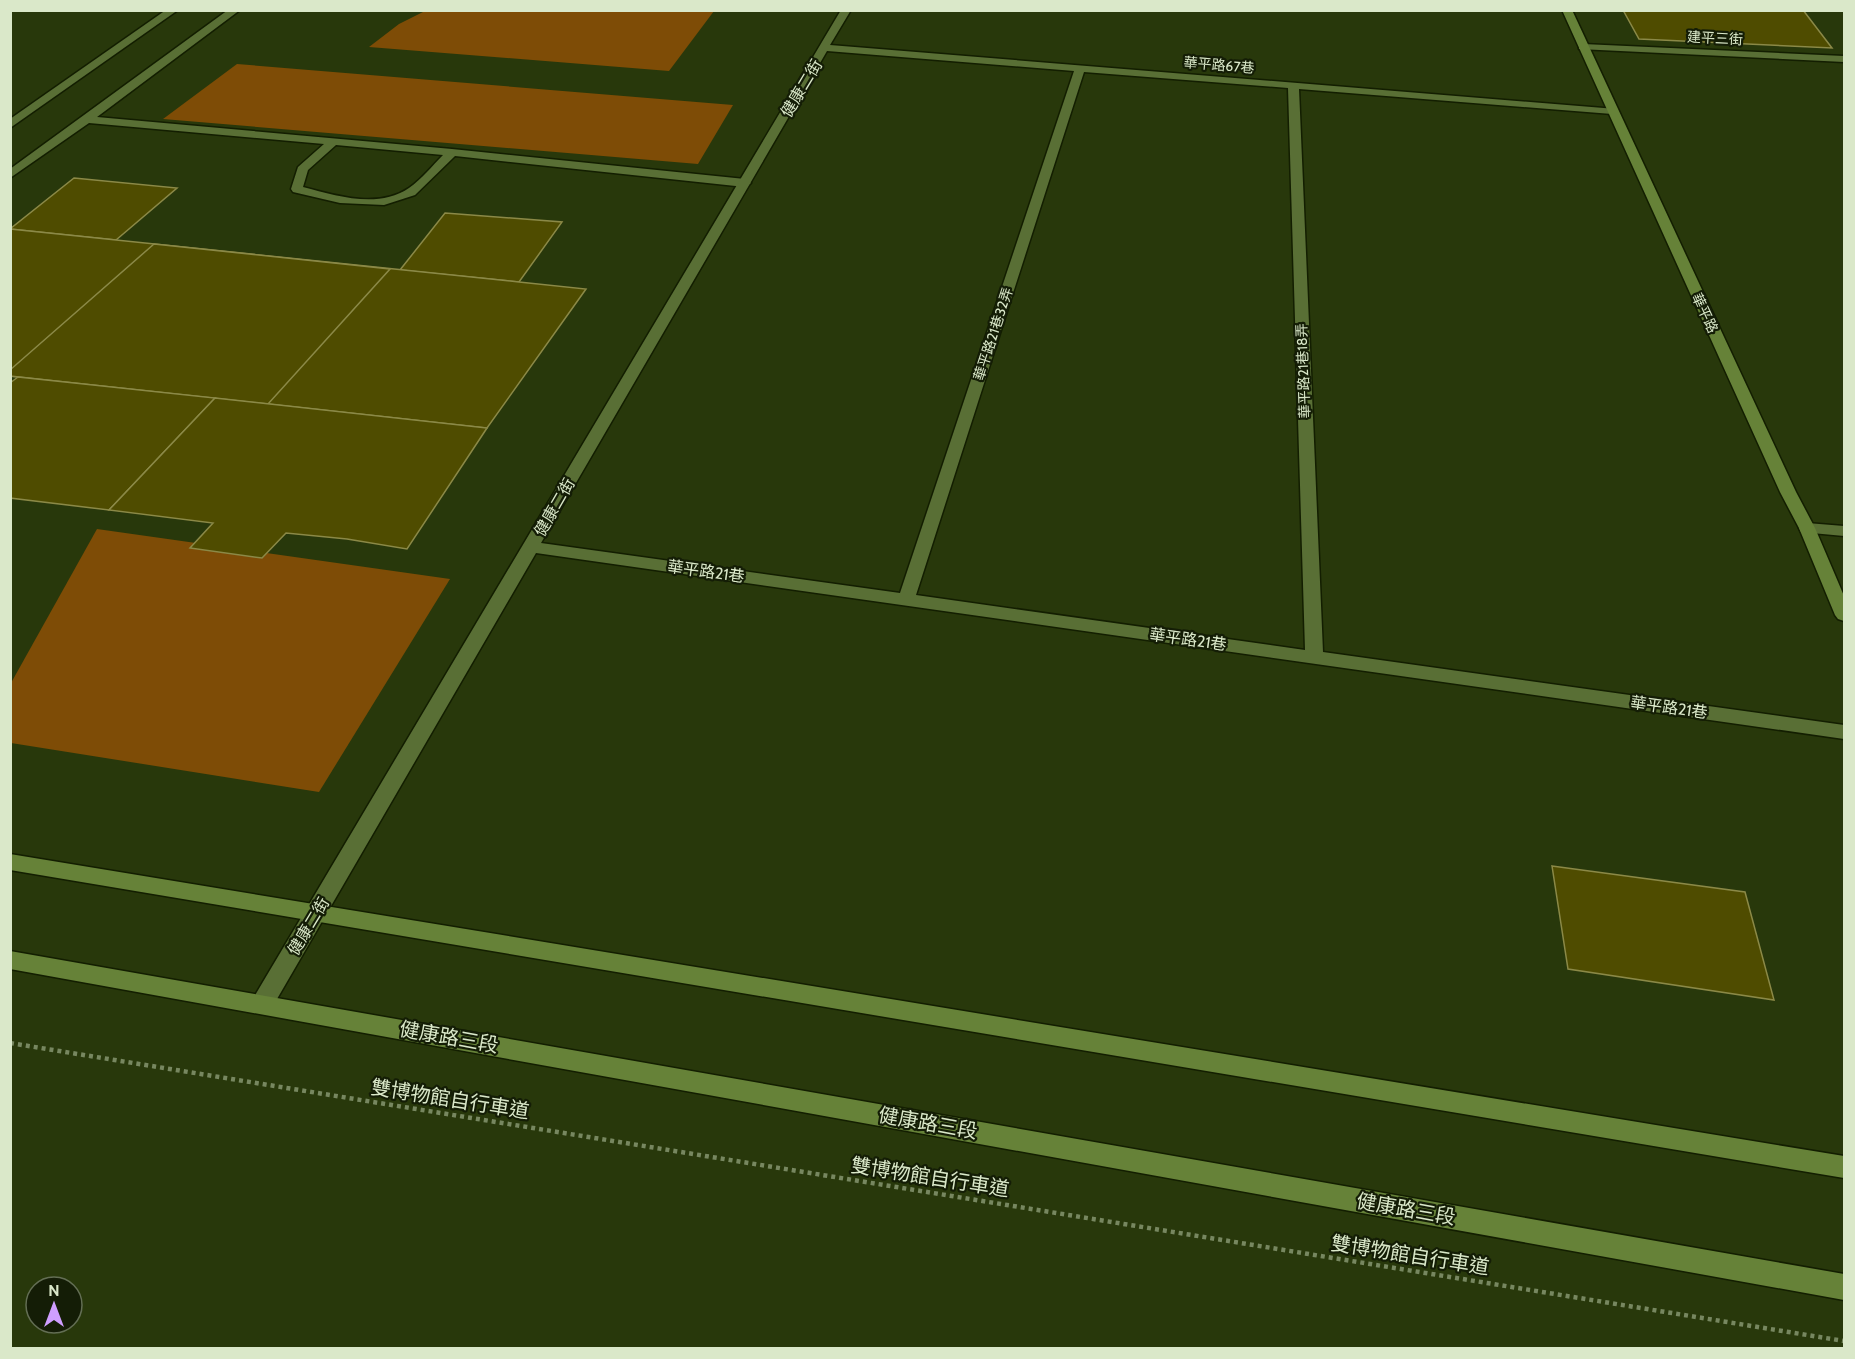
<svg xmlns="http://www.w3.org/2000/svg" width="1855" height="1359" viewBox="0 0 1855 1359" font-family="Cabin,'Noto Sans TC',sans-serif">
<rect width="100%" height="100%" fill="#28380b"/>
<g fill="#7e4c06">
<path d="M425 11V10L714 11 669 71 369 47 399 24Z"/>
<path d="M237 64 733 105 698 164 163 119Z"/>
<path d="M97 529 450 579 319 792 11 743V683Z"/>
</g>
<g fill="#4f4c00" stroke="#8b8947" stroke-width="1.5">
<path d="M1623 10H1803L1832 48 1639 39Z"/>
<path d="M74 178 177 188 116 240 10 229Z"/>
<path d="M445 213 562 222 519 282 400 270Z"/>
<path d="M10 229 519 282 586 289 487 428 10 376Z"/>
<path d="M154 244 390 269 268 404 10 376V370Z"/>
<path d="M18 377 215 398 109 510 10 498V383Z"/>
<path d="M215 398 487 428 407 549 347 539 286 533 262 558 190 548 213 523 109 510Z"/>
<path d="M1552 866 1745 892 1774 1000 1568 969Z"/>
</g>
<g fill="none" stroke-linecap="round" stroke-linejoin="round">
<g stroke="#131e01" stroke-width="3">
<g id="lane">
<path d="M166 10H178L10 128V119Z"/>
<path d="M228 10H240L97 117 452 149 745 179 751 183 745 187 455 156 415 195 384 205 340 203 293 192 291 189 298 167 324 144 89 123 10 178V169ZM336 145 443 155C432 166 422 179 409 188 378 209 337 196 303 187L308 170Z"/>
</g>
</g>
<g stroke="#131e01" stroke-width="3">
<g id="street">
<path d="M841 10H851L830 45 1616 109 1618 111 1612 114 1299 89 1323 652 1844 725V739L536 553 270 1011 262 1014 254 1011 251 1004 254 997ZM827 51 1074 71 900 593 541 543ZM1084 72 1288 88 1305 650 916 595Z"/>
<path d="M1583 44 1844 56V62L1579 49V45Z"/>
<path d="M1807 523 1844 526V536L1801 532 1799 528 1801 524Z"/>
</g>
</g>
<g stroke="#131e01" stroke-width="3">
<g id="secondary">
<path d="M1562 10H1572L1796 492 1815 528 1844 596V621L1838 619 1835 615 1799 528 1780 492Z"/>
<path d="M10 854 1844 1156V1178L10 870Z"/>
<path d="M10 951 1844 1274V1300L10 969Z"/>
</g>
</g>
<path stroke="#778760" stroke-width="4.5" stroke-dasharray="4 4" stroke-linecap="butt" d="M10 1043 1844 1341"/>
<use href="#lane" fill="#596f35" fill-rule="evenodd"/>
<use href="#street" fill="#596f35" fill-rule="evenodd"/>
<use href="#secondary" fill="#668238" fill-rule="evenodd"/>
</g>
<g text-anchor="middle" stroke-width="4.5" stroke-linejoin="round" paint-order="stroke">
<g font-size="14" fill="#dae8c9" stroke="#141d06">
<text transform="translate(1715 38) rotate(3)" y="5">建平三街</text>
<text transform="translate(1219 65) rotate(5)" y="5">華平路67巷</text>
<text transform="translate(1705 313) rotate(65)" y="5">華平路</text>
<text transform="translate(993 334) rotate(-72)" y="5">華平路21巷32弄</text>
<text transform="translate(1303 371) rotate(-92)" y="5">華平路21巷18弄</text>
</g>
<g font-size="16" fill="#dae8c9" stroke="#141d06">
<text transform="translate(801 88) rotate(-59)" y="6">健康二街</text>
<text transform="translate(554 507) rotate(-60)" y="6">健康二街</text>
<text transform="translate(706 571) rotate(8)" y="6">華平路21巷</text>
<text transform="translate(1188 639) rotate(8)" y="6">華平路21巷</text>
<text transform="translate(1669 707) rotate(8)" y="6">華平路21巷</text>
<text transform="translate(308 926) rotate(-59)" y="6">健康二街</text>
</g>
<g font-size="20" fill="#dae8c9" stroke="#141d06">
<text transform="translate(449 1037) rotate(10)" y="7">健康路三段</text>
<text transform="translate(450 1099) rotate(9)" y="7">雙博物館自行車道</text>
<text transform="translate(928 1123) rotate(10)" y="7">健康路三段</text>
<text transform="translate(930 1177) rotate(9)" y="7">雙博物館自行車道</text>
<text transform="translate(1406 1209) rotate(10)" y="7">健康路三段</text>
<text transform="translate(1410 1255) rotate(9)" y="7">雙博物館自行車道</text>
</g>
</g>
<rect width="1855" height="1359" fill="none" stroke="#dae8c9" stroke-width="24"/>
<g transform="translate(54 1305)"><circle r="28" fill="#141d06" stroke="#636e54" stroke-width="1.5"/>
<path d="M0-4.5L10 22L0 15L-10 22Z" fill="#cf9eff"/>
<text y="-9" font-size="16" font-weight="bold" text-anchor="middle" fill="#dae8c9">N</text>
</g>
</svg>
